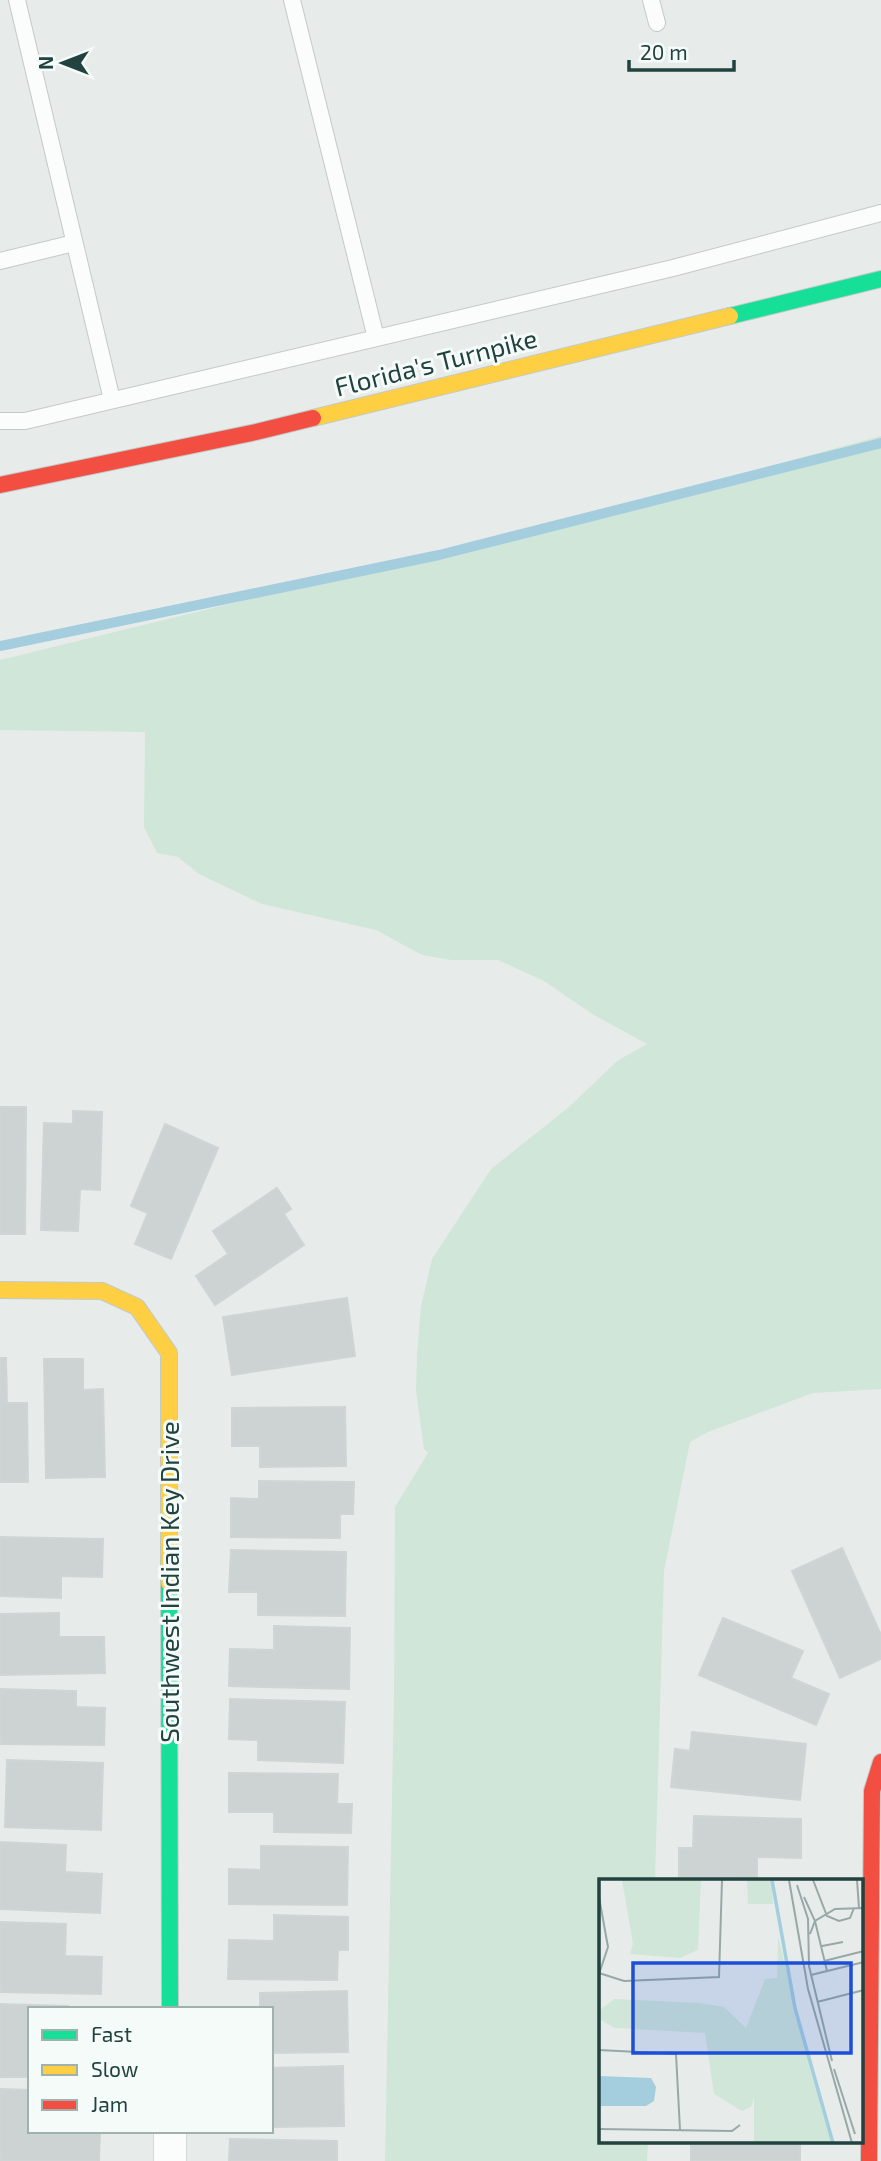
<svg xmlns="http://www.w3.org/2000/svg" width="881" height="2161" viewBox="0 0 881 2161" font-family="'Exo 2',sans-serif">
<rect width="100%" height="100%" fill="#e7eceb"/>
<path fill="#cfe6d9" d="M881 436V1389L813 1393 708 1432 690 1442 664 1571 655 1881H601V2142H648L647 2161H385L394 1694 395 1507 428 1453 424 1449 416 1391 417 1356 421 1306 432 1259 491 1169 569 1107 617 1061 647 1044 594 1015 544 981 498 960H451L422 955 376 930 262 904 199 874 178 857 157 853 144 827 145 732 0 730V660L512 535Z"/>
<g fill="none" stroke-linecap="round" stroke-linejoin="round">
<path stroke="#a4cdde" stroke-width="10" d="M0 646 439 555 881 443"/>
</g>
<g fill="#cdd3d2" stroke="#cfd5d4" stroke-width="2">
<path d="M0 1107H26L25 1234H0Z"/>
<path d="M73 1111 102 1112 100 1190 80 1189 78 1231 41 1230 44 1123 73 1124Z"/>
<path d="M165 1124 218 1148 171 1259 135 1244 148 1213 131 1206Z"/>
<path d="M277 1188 291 1209 284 1214 304 1245 215 1305 196 1276 228 1254 213 1231Z"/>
<path d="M347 1298 355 1356 232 1375 223 1317Z"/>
<path d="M0 1358H6L7 1403H27L28 1482H0Z"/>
<path d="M44 1359H83V1390L103 1389 105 1477 46 1478Z"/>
<path d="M345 1407 346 1466 260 1467V1446H232V1408Z"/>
<path d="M259 1481 354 1482 353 1514H340V1538L231 1537V1498L259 1499Z"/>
<path d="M0 1537 103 1539 102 1577 61 1576V1598L0 1596Z"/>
<path d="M842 1548 881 1635V1659L840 1678 792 1571Z"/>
<path d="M231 1550 346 1552 345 1616 258 1615V1592H229Z"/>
<path d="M59 1613V1637H104L105 1673 0 1675V1614Z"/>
<path d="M723 1618 803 1651 791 1678 829 1694 816 1725 699 1675Z"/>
<path d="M274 1626 350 1628 349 1689 229 1686 230 1649 274 1650Z"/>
<path d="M0 1689 76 1691V1707L105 1708 104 1745 0 1744Z"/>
<path d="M230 1699 345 1702 343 1763 258 1760V1740L229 1739Z"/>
<path d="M692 1732 806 1744 800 1800 671 1787 675 1749 690 1751Z"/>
<path d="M7 1760 103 1763 101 1830 5 1827Z"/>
<path d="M229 1773 338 1774 337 1804H352L351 1833 274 1832V1812H229Z"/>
<path d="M694 1816 801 1819V1858L757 1857V1877L679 1876V1848H693Z"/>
<path d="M0 1842 66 1845 65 1872 102 1874 100 1913 0 1909Z"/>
<path d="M261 1846 348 1847 347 1905 229 1904V1869L261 1870Z"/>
<path d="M274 1915 348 1917V1950H338L337 1980 228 1979 229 1940 274 1941Z"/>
<path d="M0 1922 66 1924 65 1956 102 1957 101 1994 0 1992Z"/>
<path d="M347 1991 348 2052 271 2053V2009H260V1993Z"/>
<path d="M0 2004 68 2006V2009H30V2077H0Z"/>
<path d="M343 2066 344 2126 271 2127V2068Z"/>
<path d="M0 2089 30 2090V2131H100L99 2161 0 2160Z"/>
<path d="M230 2139 337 2141V2161H229Z"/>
<rect x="691" y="2142" width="109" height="19"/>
</g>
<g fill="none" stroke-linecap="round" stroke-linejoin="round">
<g stroke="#c4c9c8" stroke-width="18">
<g id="lane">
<path d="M17 0 112 400"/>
<path d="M292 0 376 338"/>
<path d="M651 0 657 23"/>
<path d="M0 261 74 243"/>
<path d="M0 421H25L673 268 881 213"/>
</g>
</g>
<g stroke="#c4c9c8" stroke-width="33">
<path id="street" d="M170 2131V2161"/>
</g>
<g stroke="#c2cac8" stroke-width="18">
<g id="fast">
<path d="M730 316 881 279"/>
<path d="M169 1583 170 2009"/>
</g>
</g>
<g stroke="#c2cac8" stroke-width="18">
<g id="slow">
<path d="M313 418 730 316"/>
<path d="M0 1290 102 1291 137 1307 169 1353V1583"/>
</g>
</g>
<g stroke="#c2cac8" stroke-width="18">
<g id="jam">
<path d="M0 485 256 432 313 418"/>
<path d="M869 2161 872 1791 881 1762"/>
</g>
</g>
<use href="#lane" stroke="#fbfcfc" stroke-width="16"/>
<use href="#street" stroke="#fbfcfc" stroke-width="32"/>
<use href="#fast" stroke="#16e098" stroke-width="16"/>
<use href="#slow" stroke="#ffcf43" stroke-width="16"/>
<use href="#jam" stroke="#f24e42" stroke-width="16"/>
</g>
<g text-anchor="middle" stroke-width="6" stroke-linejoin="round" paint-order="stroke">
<g font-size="26" fill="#21423e" stroke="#f5fbf9">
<text transform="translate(436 363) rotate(-14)" y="9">Florida's Turnpike</text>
<text transform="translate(170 1582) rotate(-90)" y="9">Southwest Indian Key Drive</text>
</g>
</g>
<g transform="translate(599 1879)">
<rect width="264" height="264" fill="#e7eceb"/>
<path d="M23 1H102L99 71 81 79 31 75 34 65ZM148 1H173L174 25H149ZM179 57 198 136 234 264H155V219L152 228 143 232 115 215 106 154 16 149 0 140 1 131 15 120 100 124 125 128 147 149 166 100 178 99Z" fill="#cfe6d9"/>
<path d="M0 197 52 199 57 208 55 222 47 227H0Z" fill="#a4cdde"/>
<path fill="none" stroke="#a4cdde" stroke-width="3.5" d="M173 1 196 129 234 264"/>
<path fill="none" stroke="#98a8a6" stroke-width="2" d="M190 1 209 110 253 264M214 1 228 37 240 42 251 39 255 29M258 1 260 29M198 6 209 40 210 87 233 182M0 18 9 68 0 95M205 18 216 42 228 92M211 55 216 42 236 30 265 29M223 67 244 63M225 82 265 72M0 94 25 102 120 98 123 1M212 96 265 83M218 123 265 111M0 171 77 175 81 251M235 190 256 255M0 250 133 252 141 246"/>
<path fill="#1d4ed8" fill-opacity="0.15" stroke="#1d4ed8" stroke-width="3.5" d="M34 84H252V174H34Z"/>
<rect width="264" height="264" fill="none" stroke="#21423e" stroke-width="3.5"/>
</g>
<rect x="28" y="2007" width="245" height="126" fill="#f5fbf9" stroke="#a0b1ae" stroke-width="2"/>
<rect x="42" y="2030" width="35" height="10" fill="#16e098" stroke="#a0b1ae" stroke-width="2"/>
<text x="91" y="2042" font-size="21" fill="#21423e">Fast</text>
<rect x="42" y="2065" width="35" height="10" fill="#ffcf43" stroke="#a0b1ae" stroke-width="2"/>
<text x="91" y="2077" font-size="21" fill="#21423e">Slow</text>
<rect x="42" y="2100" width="35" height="10" fill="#f24e42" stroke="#a0b1ae" stroke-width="2"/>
<text x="91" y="2112" font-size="21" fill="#21423e">Jam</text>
<g transform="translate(63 63) rotate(270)" stroke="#f5fbf9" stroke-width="5" paint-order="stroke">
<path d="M0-5L12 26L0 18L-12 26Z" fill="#21423e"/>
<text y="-10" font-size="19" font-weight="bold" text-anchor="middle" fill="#21423e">N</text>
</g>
<path d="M629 60v10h105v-10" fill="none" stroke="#21423e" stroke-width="3.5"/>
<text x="640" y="60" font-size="21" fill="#21423e" stroke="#f5fbf9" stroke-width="5" paint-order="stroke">20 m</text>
</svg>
